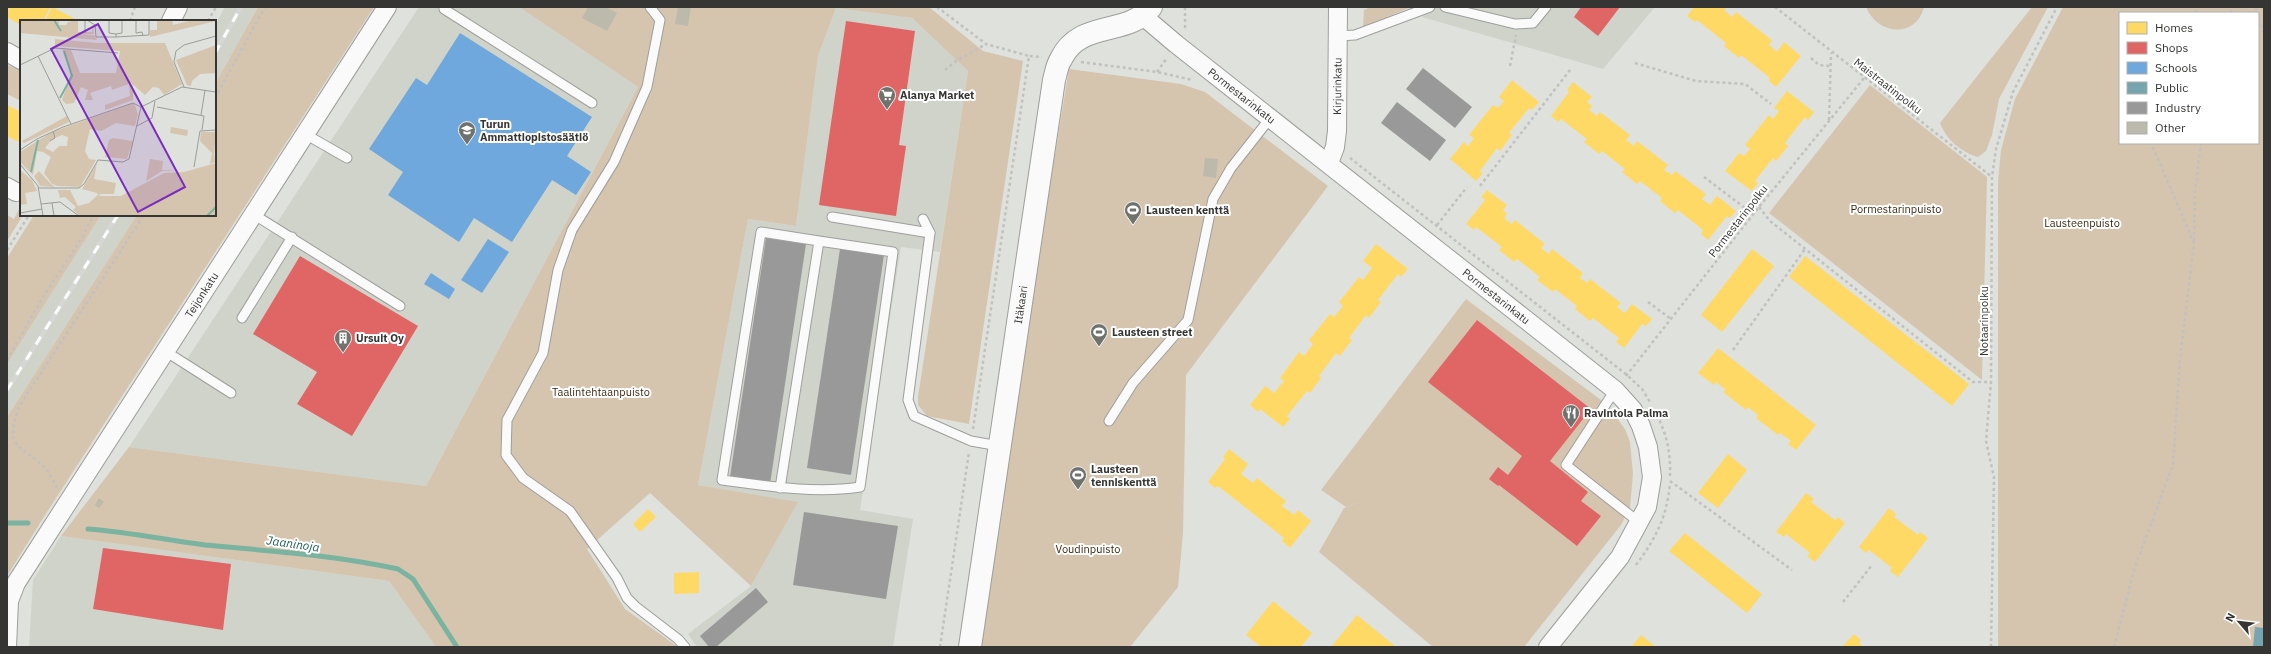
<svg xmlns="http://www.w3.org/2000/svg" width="2271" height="654" viewBox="0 0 2271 654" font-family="'IBM Plex Sans',sans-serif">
<rect width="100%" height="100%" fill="#dfe1dc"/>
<g fill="#d0d3c9">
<path d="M225 7H258L215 84V25Z"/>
<path d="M419 7H519L638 87 426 486 129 447Z"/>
<path d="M1430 7H1655L1603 69 1422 17Z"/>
<path d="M836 8 912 18 968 71 940 252 901 247 860 510 913 519 893 647H697L688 634 751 586 797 503 698 485 748 219 796 226 818 56Z"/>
<path d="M101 215H137L7 417V364Z"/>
<path d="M61 536 389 581 436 647H29L33 580Z"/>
</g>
<g fill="#d5c5af" fill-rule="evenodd">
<path d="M258 7H374L47 512 7 576V417L137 215H215V84Z"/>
<path d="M519 7H929L983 51 1023 61 969 424 927 416 918 405V397L968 71 912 18 836 8 818 56 796 226 748 219 698 485 798 502 751 586 650 493 587 549 625 609 678 647H436L389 581 61 536 129 447 426 486 638 87Z"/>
<path d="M1371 7H1411L1363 27 1364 10Z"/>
<path d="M1866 7H1924C1916 39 1877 35 1866 7Z"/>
<path d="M2032 7H2048L1999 99 1992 135 1986 151 1978 157C1962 153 1945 138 1940 123Z"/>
<path d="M2063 7H2264V647H1998V181L2001 150 2015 99ZM2120 13H2258V143H2120Z"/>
<path d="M7 65 21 70V101L7 94Z"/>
<path d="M1069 69 1181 84 1205 92 1328 186 1186 375 1183 533 1178 587 1130 647H980L1013 411Z"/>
<path d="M1870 85 1987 177 1982 380 1769 213Z"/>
<path d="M21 205V215H23L7 241V215L14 219Z"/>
<path d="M34 215H101L7 364V258Z"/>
<path d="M1466 299 1605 403 1625 429 1630 442 1633 474 1630 507 1621 525 1524 647H1433L1319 552 1344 508 1370 498 1346 507 1321 490Z"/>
</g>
<g fill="#ffd966">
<path d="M9 7H50L44 20 39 18 37 21H21V25L7 17Z"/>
<path d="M52 7 79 21H45Z"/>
<path d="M1694 7H1727L1724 10 1732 17 1736 12 1768 37 1772 41 1769 45 1777 52 1784 42 1801 56 1776 87 1768 80 1770 78 1741 55 1739 58 1724 46 1726 43 1697 20 1695 22 1687 16Z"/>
<path d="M1512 80 1539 102 1532 110 1529 108 1509 133 1512 135 1500 151 1497 148 1480 171 1483 173 1476 181 1450 159 1464 142 1468 146 1474 138 1469 135 1493 105 1498 108 1504 101 1499 97Z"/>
<path d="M1573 82 1592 97 1587 102 1592 106 1589 110 1597 116 1600 112 1630 135 1626 140 1634 146 1637 141 1668 165 1664 170 1672 175 1675 171 1706 194 1702 199 1710 205 1717 196 1736 211 1730 218 1727 216 1708 240 1701 234 1703 230 1678 210 1675 213 1660 201 1662 198 1640 181 1637 184 1622 172 1625 169 1602 151 1599 154 1584 142 1587 139 1561 119 1558 122 1551 116 1569 92 1567 90Z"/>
<path d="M1787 91 1814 112 1808 120 1805 117 1785 143 1788 146 1776 161 1773 158 1755 181 1758 183 1752 191 1725 171 1739 153 1744 156 1750 149 1745 145 1769 115 1773 119 1779 111 1774 108Z"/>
<path d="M7 105 21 112V143L7 136Z"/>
<path d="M1487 190 1507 205 1503 210 1507 214 1504 218 1512 224 1515 220 1545 244 1541 248 1549 254 1552 249 1583 273 1580 278 1587 283 1590 279 1621 303 1617 307 1625 313 1632 304 1652 319 1646 326 1642 324 1624 348 1616 342 1619 338 1593 318 1590 321 1575 309 1577 306 1555 289 1553 292 1537 280 1540 277 1517 259 1514 262 1499 250 1502 247 1476 227 1474 230 1466 224 1485 200 1481 197Z"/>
<path d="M1376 244 1408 269 1401 277 1398 274 1378 300 1381 302 1369 318 1366 315 1349 338 1352 340 1340 356 1336 353 1319 376 1321 378 1310 393 1307 391 1287 416 1290 419 1283 427 1260 409 1258 412 1250 405 1265 386 1274 393 1284 381 1280 378 1299 352 1304 356 1313 344 1309 340 1330 314 1334 317 1343 306 1339 302 1359 277 1363 280 1372 268 1363 261Z"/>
<path d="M1752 249 1774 266 1722 332 1701 315Z"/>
<path d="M1805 256 1969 384 1952 406 1789 277Z"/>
<path d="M1718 348 1816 425 1796 450 1788 444 1791 441 1780 433 1778 435 1756 418 1758 415 1748 407 1746 410 1723 392 1726 390 1716 382 1714 385 1698 373Z"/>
<path d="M1229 449 1248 464 1241 474 1253 483 1257 478 1286 501 1282 506 1294 515 1298 510 1311 521 1290 548 1282 541 1284 538 1218 486 1215 488 1208 482 1225 459 1223 457Z"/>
<path d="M1728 454 1747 470 1718 508 1698 493Z"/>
<path d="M1806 493 1814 499 1811 502 1835 520 1838 517 1845 523 1815 562 1807 556 1810 553 1786 534 1784 537 1776 532Z"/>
<path d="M1889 508 1896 514 1894 517 1918 535 1920 532 1928 538 1898 577 1890 571 1892 568 1869 550 1866 553 1859 547Z"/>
<path d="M648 509 656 517 640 532 633 524Z"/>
<path d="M1685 533 1762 594 1747 613 1669 551Z"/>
<path d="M699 572V593L674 594V573Z"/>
<path d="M1273 601 1312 633 1301 647H1261L1246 635Z"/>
<path d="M1357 615 1396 647H1331Z"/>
<path d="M1854 634 1861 640 1859 643 1864 647H1842Z"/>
<path d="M1641 635 1656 647H1631Z"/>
</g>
<g fill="#e06666">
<path d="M1581 7H1620L1598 36 1574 17Z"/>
<path d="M846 21 915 31 899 145 906 146 896 216 819 205Z"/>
<path d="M300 256 418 326 352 436 297 404 317 372 253 334Z"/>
<path d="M1477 320 1591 409 1550 461 1588 492 1581 501 1601 516 1577 546 1499 485 1498 486 1489 479 1498 467 1508 475 1522 456 1428 382Z"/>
<path d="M103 548 231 564 223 630 93 609Z"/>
</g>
<g fill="#6fa8dc">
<path d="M460 33 592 117 567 156 591 172 576 195 552 180 512 242 474 218 459 242 388 195 403 172 369 149 416 78 427 85Z"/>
<path d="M488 239 509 252 482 293 461 280Z"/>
<path d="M431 273 455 289 449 299 424 284Z"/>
</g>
<path fill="#76a5af" d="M2255 627 2264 628V647H2253Z"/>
<g fill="#999">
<path d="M1423 68 1472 107 1455 128 1406 89Z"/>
<path d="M1397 102 1446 140 1430 161 1381 123Z"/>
<path d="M766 238 806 244 770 484 730 477Z"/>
<path d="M840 249 884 255 851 475 807 468Z"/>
<path d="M804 512 898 526 886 599 793 585Z"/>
<path d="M756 588 768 602 716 647H709L700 636Z"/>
</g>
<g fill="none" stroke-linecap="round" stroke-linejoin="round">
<g stroke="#7ab4a1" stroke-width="5">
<path d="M7 523H28"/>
<path d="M88 529C128 532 166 540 205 545 269 551 335 555 398 569L413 579 457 647"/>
</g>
</g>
<g fill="#bcbaab">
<path d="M588 7H606L617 13 607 31 582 18Z"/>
<path d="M678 7H691L688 26 675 24Z"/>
<path d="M1205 158 1218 159 1216 178 1203 176Z"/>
<path d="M99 498 104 502 99 508 95 505Z"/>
</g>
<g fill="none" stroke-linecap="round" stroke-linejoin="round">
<g stroke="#9e9f9c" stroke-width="11">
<g id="service">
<path d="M650 7 660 20 647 87 614 162 572 230 558 270 543 353 507 420 506 455 523 478 570 511 617 578 627 598 635 606 678 639 685 647"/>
<path d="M1445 7 1515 24 1533 23 1546 7"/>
<path d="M444 9 592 103"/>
<path d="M1338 36 1355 35 1430 7"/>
<path d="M305 134 347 158"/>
<path d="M253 214 400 306"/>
<path d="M832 217 930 233"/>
<path d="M923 219 930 233 908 400 914 416 971 441 999 446"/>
<path d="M242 318 292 237"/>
<path d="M165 351 231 393"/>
<path d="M1615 390 1566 465 1640 523"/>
<path d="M1109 421 1133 383 1188 320 1213 199 1231 168 1271 117"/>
<path d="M780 488 819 241 761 232 722 480C767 486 815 494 860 487L893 252 819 241"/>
</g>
</g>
<g stroke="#9e9f9c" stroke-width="20">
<g id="minor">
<path id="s1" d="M1143 16 1176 44 1615 390 1633 410 1641 426 1648 447 1652 477 1647 507 1620 557 1548 647"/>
<path d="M171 21 178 7"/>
<path d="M7 52 21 60"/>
<path id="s2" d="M1329 163 1335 147 1337 131 1338 7"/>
<path d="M7 187 16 192"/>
<path id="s3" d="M7 647 9 601 16 583 387 7"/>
</g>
</g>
<g stroke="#9e9f9c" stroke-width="24">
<g id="tertiary">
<path id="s4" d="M970 647 1054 80C1056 73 1057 65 1061 59 1080 19 1128 37 1151 7"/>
</g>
</g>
<g stroke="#c1c1c0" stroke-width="2.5" stroke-dasharray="3 3" stroke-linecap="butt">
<path d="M771 7H772"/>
<path d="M937 7 986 44 1029 56"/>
<path d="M1775 7 1992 177"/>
<path d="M2256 7 2257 13"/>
<path d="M2195 13 2197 7"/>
<path d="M2231 13 2232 7"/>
<path d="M2258 19 2264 34"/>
<path d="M130 21 135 7"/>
<path d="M208 21 216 7"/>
<path d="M1185 28V7"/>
<path d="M1811 58 1819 65 1830 66"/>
<path d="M1081 62 1157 72 1193 80"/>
<path d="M1635 63 1696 81 1745 84 1771 104"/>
<path d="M1510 66 1516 35"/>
<path d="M945 70 956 61 986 44"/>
<path d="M1157 72 1167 58"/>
<path d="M215 98 265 7"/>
<path d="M1829 120 1831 53"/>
<path d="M1350 158 1627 375 1642 389 1650 402"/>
<path d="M1704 177 1753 214"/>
<path d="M1480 186 1570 70"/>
<path d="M1759 207 1770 221 1973 382H1991"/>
<path d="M1437 225 1467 187"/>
<path d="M2194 241 2195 191 2201 143"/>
<path d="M7 250 29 215"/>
<path d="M1648 302 1671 319"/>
<path d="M1733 350 1805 249"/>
<path d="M7 360 43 297 80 241 94 215"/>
<path d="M1626 376 1759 207 1864 78"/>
<path d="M1654 410C1666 430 1671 452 1670 476"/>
<path d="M973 429 1029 56 1042 57"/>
<path d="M1670 481 1792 570"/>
<path d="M57 488C54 482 50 474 46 469 21 443 2 450 20 405L144 215"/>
<path d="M1636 565C1656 538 1667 517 1670 483"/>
<path d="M1843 602 1872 565"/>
<path d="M940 647 969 452"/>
<path d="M1991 647 1994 477 1986 441 1991 382 1992 177 1996 149 2013 92 2057 7"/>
<path d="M2114 647 2135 567 2173 465 2180 359 2194 243 2151 143"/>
</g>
<use href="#service" stroke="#fafafa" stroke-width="9"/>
<use href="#minor" stroke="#fafafa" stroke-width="18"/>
<use href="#tertiary" stroke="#fafafa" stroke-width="22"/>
<g stroke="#d6d6d4" stroke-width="4.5">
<g id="rail">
<path d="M215 53 241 7"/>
<path d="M7 390 118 215"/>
</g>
</g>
<use href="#rail" stroke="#fff" stroke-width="3" stroke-dasharray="9" stroke-linecap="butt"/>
</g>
<defs>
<g id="supermarket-pin" transform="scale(0.9)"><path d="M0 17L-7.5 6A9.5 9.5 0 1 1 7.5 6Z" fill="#70726e" stroke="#fff"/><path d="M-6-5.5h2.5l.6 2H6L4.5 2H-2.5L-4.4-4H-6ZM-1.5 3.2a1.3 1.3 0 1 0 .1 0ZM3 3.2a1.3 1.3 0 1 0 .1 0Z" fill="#fff"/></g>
<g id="school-pin" transform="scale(0.9)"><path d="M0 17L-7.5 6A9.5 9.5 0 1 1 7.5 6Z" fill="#70726e" stroke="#fff"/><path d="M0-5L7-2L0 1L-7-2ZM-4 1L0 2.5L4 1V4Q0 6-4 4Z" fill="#fff"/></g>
<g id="stadium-pin" transform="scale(0.9)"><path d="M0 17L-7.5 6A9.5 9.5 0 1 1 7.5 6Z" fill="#70726e" stroke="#fff"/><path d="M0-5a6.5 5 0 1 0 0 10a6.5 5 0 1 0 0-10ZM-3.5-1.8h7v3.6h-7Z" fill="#fff"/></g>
<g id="building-pin" transform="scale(0.9)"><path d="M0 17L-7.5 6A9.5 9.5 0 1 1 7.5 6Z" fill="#70726e" stroke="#fff"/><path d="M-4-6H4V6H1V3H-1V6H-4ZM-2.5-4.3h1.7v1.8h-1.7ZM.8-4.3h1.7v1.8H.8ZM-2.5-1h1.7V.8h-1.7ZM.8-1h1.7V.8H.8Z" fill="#fff"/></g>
<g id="restaurant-pin" transform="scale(0.9)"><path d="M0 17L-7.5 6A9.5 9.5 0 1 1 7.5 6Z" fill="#70726e" stroke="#fff"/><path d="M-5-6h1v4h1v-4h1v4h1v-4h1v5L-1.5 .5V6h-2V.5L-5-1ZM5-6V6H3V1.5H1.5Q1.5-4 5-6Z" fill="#fff"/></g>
</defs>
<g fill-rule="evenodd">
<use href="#supermarket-pin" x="887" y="95"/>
<use href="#school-pin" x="467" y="130"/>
<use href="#stadium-pin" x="1133" y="210"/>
<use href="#stadium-pin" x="1099" y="332"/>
<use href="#building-pin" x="343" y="338"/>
<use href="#restaurant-pin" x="1571" y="413"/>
<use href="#stadium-pin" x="1078" y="475"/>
</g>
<g text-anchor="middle" stroke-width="4" stroke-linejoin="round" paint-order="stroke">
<g font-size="11" fill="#353633" stroke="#fff">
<text dy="4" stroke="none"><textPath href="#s2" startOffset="78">Kirjurinkatu</textPath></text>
<text transform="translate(1888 86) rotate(38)" y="4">Maistraatinpolku</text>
<text dy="4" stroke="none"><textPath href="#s1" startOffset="127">Pormestarinkatu</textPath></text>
<text transform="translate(1738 221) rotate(-52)" y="4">Pormestarinpolku</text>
<text dy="4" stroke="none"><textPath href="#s3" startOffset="408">Teijonkatu</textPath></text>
<text dy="4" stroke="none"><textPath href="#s1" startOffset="451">Pormestarinkatu</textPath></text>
<text dy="4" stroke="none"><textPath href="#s4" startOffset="346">Itäkaari</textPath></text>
<text transform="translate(1984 321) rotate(-90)" y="4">Notaarinpolku</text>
</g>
<g font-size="11" font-weight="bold" fill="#353633" stroke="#fff" text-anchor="start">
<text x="900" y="99">Alanya Market</text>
<text x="480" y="128">Turun<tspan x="480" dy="13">Ammattiopistosäätiö</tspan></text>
<text x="1146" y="214">Lausteen kenttä</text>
<text x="1112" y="336">Lausteen street</text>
<text x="356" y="342">Ursuit Oy</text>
<text x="1584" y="417">Ravintola Palma</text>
<text x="1091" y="473">Lausteen<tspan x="1091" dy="13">tenniskenttä</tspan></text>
</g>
<g font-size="11" fill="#3c2810" stroke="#fff">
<text x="1896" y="213">Pormestarinpuisto</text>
<text x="2082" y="227">Lausteenpuisto</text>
<text x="601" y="396">Taalintehtaanpuisto</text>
<text x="1088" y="553">Voudinpuisto</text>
</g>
<g font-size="12" font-style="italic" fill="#1d5e4d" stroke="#fff">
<text transform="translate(293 544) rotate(8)" y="4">Jaaninoja</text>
</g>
</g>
<g transform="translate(20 20)">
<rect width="196" height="196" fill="#dfe1dc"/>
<path d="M0 0H39V5H46L48 2 58 0V12H72V4L74 14H58L74 15 77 20 0 13ZM137 0H152L153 5 173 0 196 1 130 17V10H137ZM35 19 76 23H145L162 64 144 75 139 68 133 67 125 75 110 62 113 66V80L85 90V85L110 76 109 64 92 70 91 66 70 73 73 80H65L68 70 61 67 54 83 46 84 42 80 51 54 42 29 51 30 60 53H96L100 31 35 26ZM196 25V53L180 54 172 61 171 66 167 65 156 40ZM114 83 118 94 115 106 96 103 81 111 70 109 65 131 69 139 76 140 60 167 38 166 32 164 24 153 31 137 23 132 17 131 13 155 0 142V132L32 112ZM42 115 48 117 47 126H39L33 132 25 128 32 119ZM47 96 49 102 4 123 2 121ZM151 107 168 110 167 116 150 113ZM181 112H196L194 134 195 142 190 144 192 133 180 121ZM93 118 113 121 107 139 85 137 89 120ZM130 139 143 141 142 150 160 151H142L126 161ZM77 143 74 159 96 163 94 174H80L79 176H101L144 153 164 152 196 143V196H60L53 190 56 187 45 177 40 178 38 170H50L58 186 69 183 78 175 77 173 62 169ZM0 150 12 160 17 171 5 173 7 184 0 185ZM19 151 31 164 35 167 20 166 14 156Z" fill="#d5c5af" fill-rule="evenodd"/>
<path fill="none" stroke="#7ab4a1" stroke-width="2" d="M34 0 41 11M40 78 52 56 44 31M11 152 18 120M187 196 196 187"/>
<path fill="none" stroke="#9b9d98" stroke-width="1" d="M65 0V13M67 0 75 5 76 17H96L129 15V0M89 0V13L96 14V17M116 0V13L122 12 123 16M96 14 102 13V0M18 36 51 104M0 45 35 28 98 33M164 67 154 42 156 31 164 25 196 16M121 87 162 67 196 72M137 87 184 96 182 110M181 95 185 70M117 106 132 98 135 81M30 121 35 118 33 111M0 130 17 119 43 107 113 83 121 87M0 144 18 166 23 196M174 147 180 111 196 110M18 168H59L64 164 78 140 103 142 109 139 121 87M32 183 34 196M21 184 40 182 59 196M0 193 22 189"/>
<path fill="#7b2cbf" fill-opacity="0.15" stroke="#7b2cbf" stroke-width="2" d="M78 4 165 167 118 192 31 29Z"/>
<rect width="196" height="196" fill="none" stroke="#353633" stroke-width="2"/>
</g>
<rect width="2271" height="654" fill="none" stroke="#353633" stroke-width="16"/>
<rect x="2119" y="12" width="140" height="132" fill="#ffffff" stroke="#aeafad"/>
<rect x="2127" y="22" width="20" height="12" fill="#ffd966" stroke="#aeafad"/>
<text x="2155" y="32" font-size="12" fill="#353633">Homes</text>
<rect x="2127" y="42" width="20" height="12" fill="#e06666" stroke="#aeafad"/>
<text x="2155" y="52" font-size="12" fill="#353633">Shops</text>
<rect x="2127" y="62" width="20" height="12" fill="#6fa8dc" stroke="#aeafad"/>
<text x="2155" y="72" font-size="12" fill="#353633">Schools</text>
<rect x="2127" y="82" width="20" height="12" fill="#76a5af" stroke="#aeafad"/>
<text x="2155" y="92" font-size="12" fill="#353633">Public</text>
<rect x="2127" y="102" width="20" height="12" fill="#999999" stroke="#aeafad"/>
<text x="2155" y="112" font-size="12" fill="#353633">Industry</text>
<rect x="2127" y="122" width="20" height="12" fill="#bcbaab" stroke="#aeafad"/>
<text x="2155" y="132" font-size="12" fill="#353633">Other</text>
<g transform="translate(2239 622) rotate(298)" stroke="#ffffff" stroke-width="3" paint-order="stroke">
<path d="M0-3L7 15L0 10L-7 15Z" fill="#353633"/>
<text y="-6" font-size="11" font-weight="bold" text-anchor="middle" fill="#353633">N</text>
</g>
</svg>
